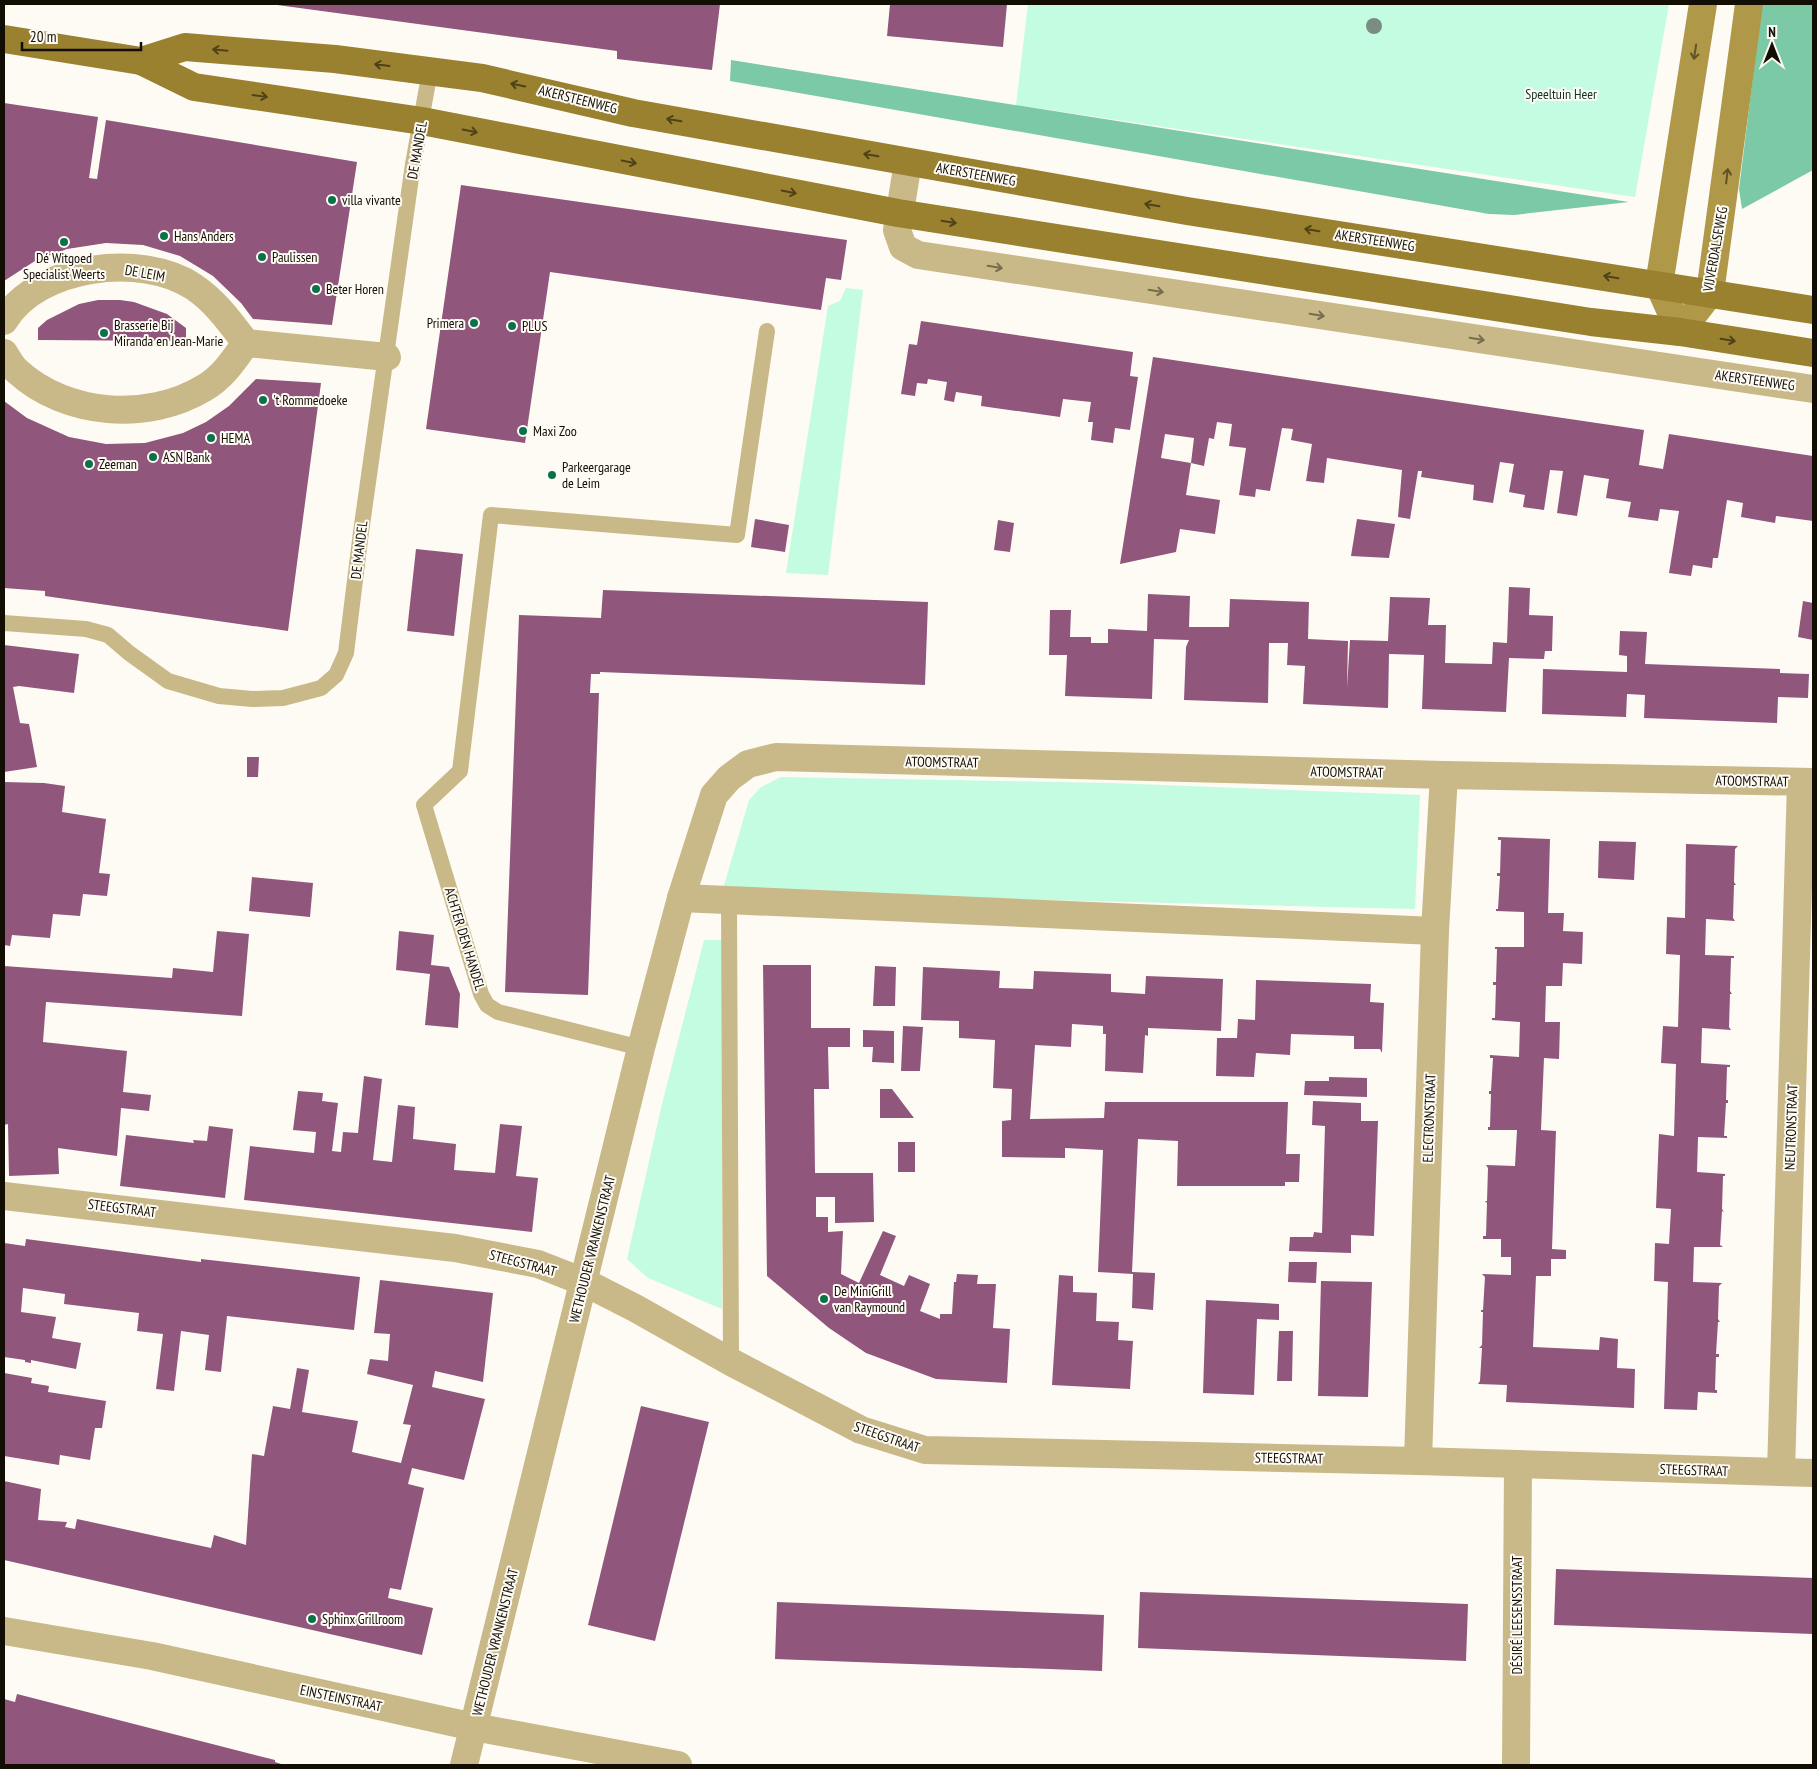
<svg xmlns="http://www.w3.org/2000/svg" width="1817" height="1769" viewBox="0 0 1817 1769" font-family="'PT Sans Narrow',sans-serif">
<rect width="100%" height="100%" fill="#fefbf5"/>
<g fill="#c3fce0">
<path d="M1028 4H1669L1635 197 1016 105Z"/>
<path d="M846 288 863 290 828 575 786 573 828 306 840 301Z"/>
<path d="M781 777 1111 783 1420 795 1415 909 722 892 749 800 761 787Z"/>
<path d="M704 940H722V1309L648 1278 627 1259 662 1104Z"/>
</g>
<g fill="#7cc9a6">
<path d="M1762 4H1813V170L1742 209 1739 189Z"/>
<path d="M731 60 1629 202 1514 215 1489 214 730 81Z"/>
</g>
<g fill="#90567c">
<path d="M270 4H720L712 70 617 59V51Z"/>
<path d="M890 4H1007L1003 47 887 36Z"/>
<path d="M4 103 98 117 89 178 97 179 106 120 357 162 332 325 253 319 241 303 213 276 180 256 143 245 106 243 67 249 35 261 4 281Z"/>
<path d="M461 185 847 240 841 280 826 278 821 310 550 272 525 443 426 429Z"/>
<path d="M98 300H120L134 302 167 314 186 328V341L38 340V328L47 320 79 304Z"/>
<path d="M921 321 1133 352 1130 376 1138 377 1130 430 1115 428 1113 443 1091 440 1093 422H1088L1091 402 1063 399 1060 417 981 406 982 396 956 392 954 402 944 400 947 382 928 379 927 384 917 383 915 396 901 394 909 344 917 345Z"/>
<path d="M1153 357 1644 430 1639 465 1663 469 1669 434 1813 456V521L1776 516 1775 523 1741 517 1743 503 1727 500 1718 558H1713L1712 568 1693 565 1691 576 1669 573 1679 511 1660 509 1658 521 1628 517 1631 502 1606 498 1609 479 1584 475 1577 516 1557 513 1563 471 1550 470 1544 510 1523 507 1525 495 1509 492 1514 464 1500 462 1493 503 1473 500 1474 485 1421 477 1422 471H1418L1410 519 1398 517 1402 470 1327 458 1324 483 1306 481 1312 444 1291 440 1293 429 1282 428 1270 491 1256 489 1255 497 1239 495 1246 448 1229 446 1232 424 1217 422 1214 439 1209 438 1204 466 1191 463 1194 438 1165 434 1161 458 1191 463 1186 495 1220 500 1215 534 1180 529 1176 552 1120 564Z"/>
<path d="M256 379 321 383 288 631 45 596V591L4 588V401L27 418 69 437 106 444 145 443 183 433 206 422 229 406Z"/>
<path d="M755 519 789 525 785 552 751 547Z"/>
<path d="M1357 519 1395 524 1389 558 1351 556Z"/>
<path d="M998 520 1014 523 1010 552 994 550Z"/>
<path d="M416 549 463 554 454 636 407 631Z"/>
<path d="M1509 587 1530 588 1529 615 1553 616 1552 651H1545L1544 659 1509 658 1506 712 1422 709 1424 655 1389 654 1388 708 1303 704 1305 666 1287 665 1288 643H1269L1268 703 1184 700 1186 647 1189 640 1154 639 1152 699 1065 696 1067 655H1049L1050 610H1071L1070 637H1091V643H1108V629L1147 631 1148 594 1190 596 1189 627H1229L1230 599 1309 602 1308 639 1348 641 1347 688 1350 640 1388 641 1390 597 1430 598 1428 625H1446L1445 663 1492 664 1493 642 1507 643Z"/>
<path d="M603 590 928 602 925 685 600 672V674H591L590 693H599L588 995 505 992 519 615 601 618Z"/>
<path d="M1803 601 1813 603V640L1798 637Z"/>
<path d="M1620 631 1647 632 1645 664 1780 669V673L1809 674 1808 698 1778 697 1777 723 1644 718 1645 695 1627 694 1626 717 1542 714 1543 669 1627 672V656L1619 655Z"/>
<path d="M4 645 79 654 74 693 19 686 13 687 20 723 29 724 37 767 4 772Z"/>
<path d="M247 757H259L258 777H247Z"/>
<path d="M4 782 44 783 65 786 62 812 106 819 99 873 110 874 107 896 83 894 80 916 53 914 50 938 12 935 10 946 4 945Z"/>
<path d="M1498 837 1550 839 1548 913H1564L1563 931 1583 932 1582 964 1563 963 1562 986H1546L1545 1022H1560L1559 1059 1544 1058 1541 1130 1556 1131 1552 1249 1566 1250V1259H1551V1276H1536L1533 1347 1599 1350 1600 1337 1618 1339 1617 1368 1635 1369 1634 1408 1506 1402 1507 1385 1478 1384 1480 1381 1482 1348H1479L1482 1345 1483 1312H1481V1310H1483L1485 1277 1482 1274 1511 1275V1257H1501V1239H1483V1236H1486L1487 1203 1485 1201H1487L1488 1168 1486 1165 1515 1166 1517 1130H1488V1127H1490L1491 1094H1489V1091H1491L1493 1058H1490V1055L1519 1057 1520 1022 1492 1020V1018H1495L1496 985H1493V982H1496L1497 949H1495V947H1524V912L1496 911V909H1498L1500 876H1497V873H1500L1501 840H1498Z"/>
<path d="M1599 841 1636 842 1634 880 1598 878Z"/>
<path d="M1686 844 1738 846 1735 849 1734 882 1736 885H1734L1733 918 1735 921 1706 919 1705 955 1734 956V958H1731L1730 991 1732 994H1730L1729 1027 1731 1030 1702 1028 1701 1063 1730 1065V1067H1727L1726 1100H1728V1103H1726L1724 1136H1727V1138L1698 1137 1697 1172 1725 1174V1176H1723L1722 1209 1724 1212 1722 1211 1720 1245 1723 1247H1694L1693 1282 1722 1283 1719 1286 1718 1319 1720 1322H1718L1716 1354H1719V1357H1716L1715 1390H1717V1393L1698 1392 1697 1410 1664 1409 1668 1282 1654 1281 1655 1243 1669 1244 1671 1209 1656 1208 1659 1134 1674 1136 1676 1064 1661 1063 1663 1026 1678 1027 1680 955 1666 954 1667 917 1685 918Z"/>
<path d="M252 877 313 883 310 917 249 911Z"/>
<path d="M217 931 249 934 242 1016 46 1002 43 1042 127 1051 123 1092 151 1095 149 1111 121 1108 117 1156 58 1148 59 1174 9 1176 8 1124 4 1125V966L172 978 173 968 213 972Z"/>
<path d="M399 931 434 935 431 965 449 967 460 994 458 1028 425 1025 430 974 396 970Z"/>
<path d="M763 965H811V1028H850V1047H828L829 1089H814L815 1173H873L874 1222 835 1223V1197H816V1217H828V1232L843 1231 841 1274 859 1283 883 1231 896 1236 880 1275 904 1286 909 1275 930 1284 920 1311 940 1319V1314H952L954 1282H956L957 1274 978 1275 977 1284H996L993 1328 1010 1329 1007 1383 936 1379 866 1353 829 1328 767 1276Z"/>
<path d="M875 966 896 967 895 1006H873Z"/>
<path d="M923 967 1000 971 999 988 1033 989 1034 971 1111 974V992L1145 994 1146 976 1223 979 1221 1031 1148 1028V1036L1145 1035 1143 1073 1105 1071 1106 1034H1103V1026L1072 1024 1071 1047 1035 1045 1030 1119 1104 1118 1105 1102H1288L1286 1154H1300L1299 1182H1285V1186H1177L1178 1141 1138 1139 1132 1272 1155 1273V1275L1153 1310 1132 1308 1133 1274 1098 1272 1103 1150 1065 1148V1158L1002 1157V1121L1011 1120 1012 1089 993 1088 995 1040 959 1038V1021L921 1020Z"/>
<path d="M1256 980 1371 984 1370 1002 1384 1003 1382 1053 1380 1049H1354V1036L1291 1034 1290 1055 1256 1053 1254 1077 1216 1076 1217 1038H1237L1238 1019 1255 1020Z"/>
<path d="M903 1026 923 1027 920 1071H901Z"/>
<path d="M863 1030 894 1031V1063L872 1062 873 1047H863Z"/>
<path d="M364 1076 382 1079 373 1160 392 1162 398 1105 415 1107 413 1139 456 1144 454 1170 495 1173 500 1124 522 1126 516 1176 538 1178 532 1232 244 1200 250 1146 314 1153 316 1132 293 1130 298 1091 323 1093 322 1101 338 1103 332 1151 341 1152 343 1132 358 1133Z"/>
<path d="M1329 1077 1367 1078V1097L1304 1095 1305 1081H1329Z"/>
<path d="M880 1089H892L914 1118H880Z"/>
<path d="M1313 1101 1361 1103V1121H1378L1374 1236 1351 1235V1253L1289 1251 1290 1237H1313L1314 1232 1322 1233 1325 1126 1312 1125Z"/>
<path d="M209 1126 233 1129 225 1198 120 1186 126 1135 194 1143 193 1140 207 1141Z"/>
<rect x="898" y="1142" width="17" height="30"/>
<path d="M26 1239 201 1262V1259L360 1277 354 1330 227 1316 221 1372 205 1370 209 1335 181 1331 174 1391 156 1389 163 1334 137 1331 139 1313 64 1304 65 1294 23 1288 21 1312 56 1317 52 1338 81 1343 76 1369 31 1360V1363L25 1362V1360L4 1357V1243L25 1246Z"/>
<path d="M1289 1262H1317L1316 1283 1288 1282Z"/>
<path d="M1059 1275 1073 1276V1292L1097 1293 1096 1321 1119 1322 1118 1340 1133 1341 1130 1389 1052 1385Z"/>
<path d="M380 1280 493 1293 483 1382 435 1371 432 1387 485 1399 464 1480 412 1468 408 1484 424 1488 401 1590 390 1588 388 1598 433 1608 422 1655 4 1560V1481L41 1489 38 1520 67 1522 65 1527 75 1529 77 1519 211 1548 214 1535 246 1545 252 1454 264 1456 273 1406 290 1409 297 1368 309 1370 302 1412 358 1421 352 1452 401 1463 411 1425 403 1424 413 1385 367 1374 370 1359 388 1361 390 1334 374 1333Z"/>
<path d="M1321 1281 1372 1282 1368 1397 1318 1396Z"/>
<path d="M1206 1300 1279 1304V1320L1257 1319 1254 1395 1203 1393Z"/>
<path d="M1279 1331H1293L1292 1381H1277Z"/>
<path d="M4 1373 32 1378 31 1383 49 1386 48 1392 106 1401 102 1428H95L90 1460 60 1455 59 1465 4 1456Z"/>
<path d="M641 1406 709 1422 655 1641 588 1625Z"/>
<path d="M1556 1569 1813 1578V1634L1554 1625Z"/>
<path d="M1140 1592 1468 1604 1466 1661 1138 1648Z"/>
<path d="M777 1602 1104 1615 1102 1671 775 1659Z"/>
<path d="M17 1694 275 1760V1762L284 1765H4V1699L15 1702Z"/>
</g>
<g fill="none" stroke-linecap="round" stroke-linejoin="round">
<g stroke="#c9b988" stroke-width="16">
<path d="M4 623 86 629 108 635 129 653 168 681 219 696 252 699 283 698 321 688 336 675 346 653 361 532 413 164 430 71"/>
<path d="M729 900 731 1362"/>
<path d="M641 1048 498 1012 487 1005 481 994 424 805 460 771 491 515 737 535 767 331"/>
</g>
<g stroke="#c9b988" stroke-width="28">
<path d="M908 162 897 230 903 247 918 255 1813 389"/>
<path d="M4 321C37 265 142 252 194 287 216 302 230 322 246 343L387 357"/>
<path d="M4 353C8 359 12 367 17 371 66 416 148 422 204 388 222 378 234 360 246 343"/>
<path d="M681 898 1435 931"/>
<path d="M4 1196 455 1248 538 1264 584 1282 635 1308 731 1362 861 1430 925 1450 1418 1461 1813 1473"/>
<path d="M1418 1461 1435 931 1444 775"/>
<path d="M1781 1472 1801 782"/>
<path d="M4 1631 152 1656 474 1727 678 1765"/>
<path d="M464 1765 641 1048 681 898 714 795 729 778 748 764 776 757 1444 775 1813 782"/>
<path d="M1516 1765 1518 1465"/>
</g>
<path stroke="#b09849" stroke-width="28" d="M1703 4 1659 285 1680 332 1710 293 1749 4"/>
<g stroke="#998130" stroke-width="28">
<path d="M4 39 141 61 194 87 422 121 898 213 1591 322 1680 332 1813 353"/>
<path d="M141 61 185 47 335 59 482 78 633 113 1187 211 1813 310"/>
</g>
</g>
<circle fill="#7b8d83" cx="1374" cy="26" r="8"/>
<defs><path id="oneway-shaft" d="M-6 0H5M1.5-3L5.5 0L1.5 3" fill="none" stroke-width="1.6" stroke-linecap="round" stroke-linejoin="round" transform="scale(1.25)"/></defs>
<g stroke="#4f4218">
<use href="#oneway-shaft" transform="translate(220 50) rotate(-175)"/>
<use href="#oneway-shaft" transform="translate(382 65) rotate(-173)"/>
<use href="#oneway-shaft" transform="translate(518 85) rotate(-168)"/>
<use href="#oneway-shaft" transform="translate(260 96) rotate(8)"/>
<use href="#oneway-shaft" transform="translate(674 120) rotate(-170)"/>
<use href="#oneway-shaft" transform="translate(470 131) rotate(11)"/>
<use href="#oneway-shaft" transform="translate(871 155) rotate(-170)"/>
<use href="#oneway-shaft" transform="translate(629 162) rotate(11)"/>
<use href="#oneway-shaft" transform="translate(789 192) rotate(11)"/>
<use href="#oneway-shaft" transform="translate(1152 205) rotate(-170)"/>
<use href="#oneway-shaft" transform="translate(949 222) rotate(9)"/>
<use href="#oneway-shaft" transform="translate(1312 230) rotate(-171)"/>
<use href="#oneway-shaft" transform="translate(1611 277) rotate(-171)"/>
<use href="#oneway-shaft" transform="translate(1728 340) rotate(9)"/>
</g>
<g stroke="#625326">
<use href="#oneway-shaft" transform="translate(1695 52) rotate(99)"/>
<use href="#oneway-shaft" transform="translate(1727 176) rotate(-83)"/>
</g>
<g stroke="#776c4d">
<use href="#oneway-shaft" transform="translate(995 267) rotate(9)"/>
<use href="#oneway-shaft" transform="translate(1156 291) rotate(9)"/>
<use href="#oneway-shaft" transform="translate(1317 315) rotate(9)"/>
<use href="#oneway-shaft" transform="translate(1477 339) rotate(9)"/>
</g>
<g fill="#0a724a" stroke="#fefbf5" stroke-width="2">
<circle cx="332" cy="200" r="5"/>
<circle cx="164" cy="236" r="5"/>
<circle cx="64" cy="242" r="5"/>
<circle cx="262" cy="257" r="5"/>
<circle cx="316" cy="289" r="5"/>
<circle cx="474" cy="323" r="5"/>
<circle cx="512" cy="326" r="5"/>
<circle cx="104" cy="333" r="5"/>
<circle cx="263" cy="400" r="5"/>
<circle cx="523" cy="431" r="5"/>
<circle cx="211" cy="438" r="5"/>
<circle cx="153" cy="457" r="5"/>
<circle cx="89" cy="464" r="5"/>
<circle cx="552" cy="475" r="5"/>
<circle cx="824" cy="1299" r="5"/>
<circle cx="312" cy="1619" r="5"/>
</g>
<g text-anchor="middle" stroke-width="4" stroke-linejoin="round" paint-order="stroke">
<g font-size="14" fill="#103325" stroke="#fefbf5">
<text x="1561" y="99">Speeltuin Heer</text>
</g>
<g font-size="14" fill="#130e04" stroke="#fefbf5">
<text transform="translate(578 99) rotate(14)" y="5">AKERSTEENWEG</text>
<text transform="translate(417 150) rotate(-80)" y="5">DE MANDEL</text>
<text transform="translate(976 174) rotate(10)" y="5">AKERSTEENWEG</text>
<text transform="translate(1375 240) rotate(9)" y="5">AKERSTEENWEG</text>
<text transform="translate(1715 249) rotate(-80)" y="5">VIJVERDALSEWEG</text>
<text transform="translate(145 273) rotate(10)" y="5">DE LEIM</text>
<text transform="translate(1755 380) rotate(8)" y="5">AKERSTEENWEG</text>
<text transform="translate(359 550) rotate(-83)" y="5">DE MANDEL</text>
<text transform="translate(942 762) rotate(1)" y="5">ATOOMSTRAAT</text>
<text transform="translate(1347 772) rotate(1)" y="5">ATOOMSTRAAT</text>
<text transform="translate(1752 781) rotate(1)" y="5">ATOOMSTRAAT</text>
<text transform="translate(465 939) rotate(73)" y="5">ACHTER DEN HANDEL</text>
<text transform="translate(1429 1118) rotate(-88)" y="5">ELECTRONSTRAAT</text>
<text transform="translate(1791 1127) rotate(-88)" y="5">NEUTRONSTRAAT</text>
<text transform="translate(122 1208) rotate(7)" y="5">STEEGSTRAAT</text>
<text transform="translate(592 1249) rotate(-76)" y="5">WETHOUDER VRANKENSTRAAT</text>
<text transform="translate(523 1263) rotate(15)" y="5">STEEGSTRAAT</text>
<text transform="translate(887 1437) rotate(19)" y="5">STEEGSTRAAT</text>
<text transform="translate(1289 1458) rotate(1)" y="5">STEEGSTRAAT</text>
<text transform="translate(1694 1470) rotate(2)" y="5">STEEGSTRAAT</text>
<text transform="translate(1517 1615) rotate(-90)" y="5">DÉSIRÉ LEESENSSTRAAT</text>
<text transform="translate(495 1642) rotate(-76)" y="5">WETHOUDER VRANKENSTRAAT</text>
<text transform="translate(341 1698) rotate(12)" y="5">EINSTEINSTRAAT</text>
</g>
<g font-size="14" fill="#130e04" stroke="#fefbf5" text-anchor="start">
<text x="342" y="205">villa vivante</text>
<text x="174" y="241">Hans Anders</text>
<text x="272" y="262">Paulissen</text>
<text x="64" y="263" text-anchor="middle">Dé Witgoed<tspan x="64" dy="16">Specialist Weerts</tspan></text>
<text x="326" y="294">Beter Horen</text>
<text x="464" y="328" text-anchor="end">Primera</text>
<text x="114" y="330">Brasserie Bij<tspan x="114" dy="16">Miranda en Jean-Marie</tspan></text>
<text x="522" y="331">PLUS</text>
<text x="273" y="405">'t Rommedoeke</text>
<text x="533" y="436">Maxi Zoo</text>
<text x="221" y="443">HEMA</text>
<text x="163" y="462">ASN Bank</text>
<text x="99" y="469">Zeeman</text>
<text x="562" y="472">Parkeergarage<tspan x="562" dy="16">de Leim</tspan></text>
<text x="834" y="1296">De MiniGrill<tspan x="834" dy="16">van Raymound</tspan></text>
<text x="322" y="1624">Sphinx Grillroom</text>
</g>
</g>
<rect width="1817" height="1769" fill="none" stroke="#130e04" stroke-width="10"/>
<g transform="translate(1772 45)" stroke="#fefbf5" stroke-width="4" paint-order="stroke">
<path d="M0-4L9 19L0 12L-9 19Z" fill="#130e04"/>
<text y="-8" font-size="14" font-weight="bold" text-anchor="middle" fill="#130e04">N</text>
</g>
<path d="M22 42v8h119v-8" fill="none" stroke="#130e04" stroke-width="2.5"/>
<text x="30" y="42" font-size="15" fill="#130e04" stroke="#fefbf5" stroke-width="4" paint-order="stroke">20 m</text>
</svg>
